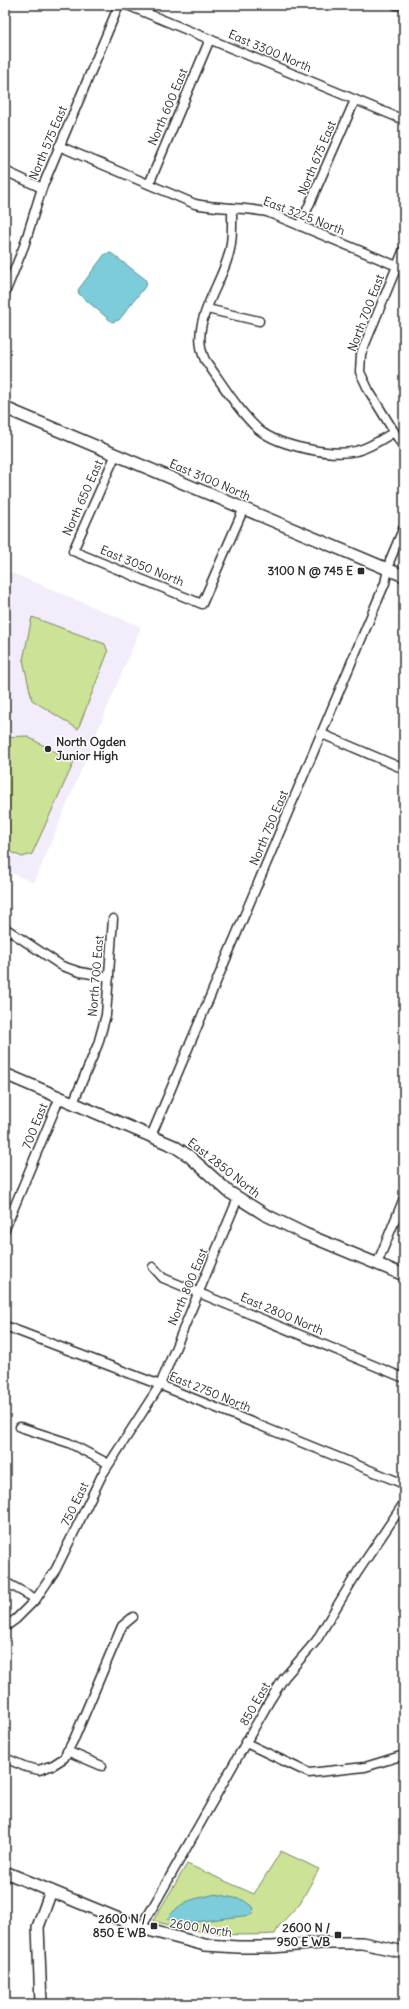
<svg xmlns="http://www.w3.org/2000/svg" width="409" height="2009" viewBox="0 0 409 2009" font-family="Delius,sans-serif">
<rect width="100%" height="100%" fill="#fff"/>
<filter id="ink" filterUnits="userSpaceOnUse"><feTurbulence type="fractalNoise" baseFrequency=".025" numOctaves="2"/><feDisplacementMap in="SourceGraphic" scale="8" xChannelSelector="R" yChannelSelector="G"/><feConvolveMatrix kernelMatrix="1 2 1 2 8 2 1 2 1" color-interpolation-filters="sRGB"/></filter>
<g filter="url(#ink)">
<path fill="#f3ecfa" d="M5 570 141 627 34 883 5 870Z"/>
<g fill="#cbe297" stroke="#7b8661">
<path d="M32 617 105 644 108 652 78 729 32 700 23 660Z"/>
<path d="M26 736 74 762 32 854 22 857 5 849V737Z"/>
<path d="M281 1851 319 1869 300 1903 279 1926 275 1934C228 1937 199 1933 153 1921L187 1864 254 1894Z"/>
</g>
<g fill="#7dccda" stroke="#5c8c94">
<path d="M111 253 145 279 147 284 119 320 112 322 79 294 78 290 105 254Z"/>
<path d="M216 1894 243 1900 254 1908 251 1915 178 1924 167 1919C183 1899 191 1900 216 1894Z"/>
</g>
<g fill="none" stroke-linecap="round" stroke-linejoin="round">
<g stroke="#2b2b2b" stroke-width="11">
<g id="street">
<path d="M127 5 404 120"/>
<path d="M396 5H403"/>
<path d="M59 146 195 204C219 209 243 207 267 212L404 269"/>
<path d="M5 171 42 188"/>
<path d="M149 184 210 39"/>
<path d="M232 208C232 226 233 244 227 260 217 292 189 326 205 360 221 382 239 412 259 430 279 446 332 457 356 451 370 448 382 439 394 432"/>
<path d="M300 226 355 100"/>
<path d="M404 249 361 354 360 372 369 391 404 448"/>
<path d="M5 293 24 246 42 188 119 5"/>
<path d="M207 309 259 321"/>
<path d="M116 454 73 551 202 604 244 508"/>
<path d="M322 734 404 769"/>
<path d="M5 928 62 966 80 972 109 977"/>
<path d="M73 1103 98 1044 106 1015 113 919"/>
<path d="M151 1136 385 583 390 560 404 527"/>
<path d="M5 1229 60 1097"/>
<path d="M377 1264 404 1198"/>
<path d="M153 1267 163 1278 404 1378"/>
<path d="M5 1326 160 1385 404 1484"/>
<path d="M20 1427 69 1443 109 1464"/>
<path d="M5 1582 36 1599"/>
<path d="M5 1627 16 1619 36 1599 56 1569 102 1475 160 1385 238 1198"/>
<path d="M246 1743 309 1773 365 1767 404 1755"/>
<path d="M67 1751 102 1766"/>
<path d="M5 1758 26 1767 39 1770 53 1765 64 1758 75 1737 122 1626 133 1617"/>
<path d="M141 1928 270 1700 284 1678 316 1641 357 1573 404 1503"/>
</g>
</g>
<g stroke="#2b2b2b" stroke-width="14">
<g id="secondary">
<path d="M5 408 404 576"/>
<path d="M5 1074 174 1146 189 1156 229 1192 264 1214 305 1234 404 1275"/>
<path d="M5 1872 141 1928 205 1945 238 1947H272L321 1943H362L404 1952"/>
<path d="M41 2004 38 1927 51 1891"/>
</g>
</g>
<use href="#street" stroke="#fff" stroke-width="8"/>
<use href="#secondary" stroke="#fff" stroke-width="11"/>
</g>
</g>
<g fill="#2b2b2b" stroke="#fff" stroke-width="1.5">
<rect x="357" y="567" width="8" height="8" rx="2"/>
<circle cx="48" cy="749" r="4"/>
<rect x="150" y="1922" width="8" height="8" rx="2"/>
<rect x="334" y="1931" width="8" height="8" rx="2"/>
</g>
<g text-anchor="middle" stroke-width="3" stroke-linejoin="round" paint-order="stroke">
<g font-size="12" fill="#2b2b2b" stroke="#fff">
<text transform="translate(270 51) rotate(23)" y="4">East 3300 North</text>
<text transform="translate(168 107) rotate(-67)" y="4">North 600 East</text>
<text transform="translate(48 143) rotate(-67)" y="4">North 575 East</text>
<text transform="translate(317 158) rotate(-67)" y="4">North 675 East</text>
<text transform="translate(304 216) rotate(21)" y="4">East 3225 North</text>
<text transform="translate(366 313) rotate(-69)" y="4">North 700 East</text>
<text transform="translate(210 480) rotate(23)" y="4">East 3100 North</text>
<text transform="translate(83 498) rotate(-66)" y="4">North 650 East</text>
<text transform="translate(142 566) rotate(22)" y="4">East 3050 North</text>
<text transform="translate(269 828) rotate(-67)" y="4">North 750 East</text>
<text transform="translate(96 976) rotate(-85)" y="4">North 700 East</text>
<text transform="translate(35 1126) rotate(-68)" y="4">700 East</text>
<text transform="translate(224 1168) rotate(38)" y="4">East 2850 North</text>
<text transform="translate(188 1287) rotate(-67)" y="4">North 800 East</text>
<text transform="translate(282 1314) rotate(23)" y="4">East 2800 North</text>
<text transform="translate(210 1392) rotate(22)" y="4">East 2750 North</text>
<text transform="translate(75 1504) rotate(-64)" y="4">750 East</text>
<text transform="translate(255 1704) rotate(-60)" y="4">850 East</text>
<text transform="translate(201 1928) rotate(9)" y="4">2600 North</text>
</g>
<g font-size="12" font-weight="bold" fill="#2b2b2b" stroke="#fff" text-anchor="end">
<text x="353" y="575">3100 N @ 745 E</text>
<text x="56" y="746" text-anchor="start">North Ogden<tspan x="56" dy="14">Junior High</tspan></text>
<text x="146" y="1923">2600 N /<tspan x="146" dy="14">850 E WB</tspan></text>
<text x="330" y="1932">2600 N /<tspan x="330" dy="14">950 E WB</tspan></text>
</g>
</g>
<rect width="409" height="2009" fill="none" stroke="#fff" stroke-width="20"/>
<rect x="10" y="10" width="389" height="1989" fill="none" stroke="#2b2b2b" stroke-width="1.5" filter="url(#ink)"/>
</svg>
